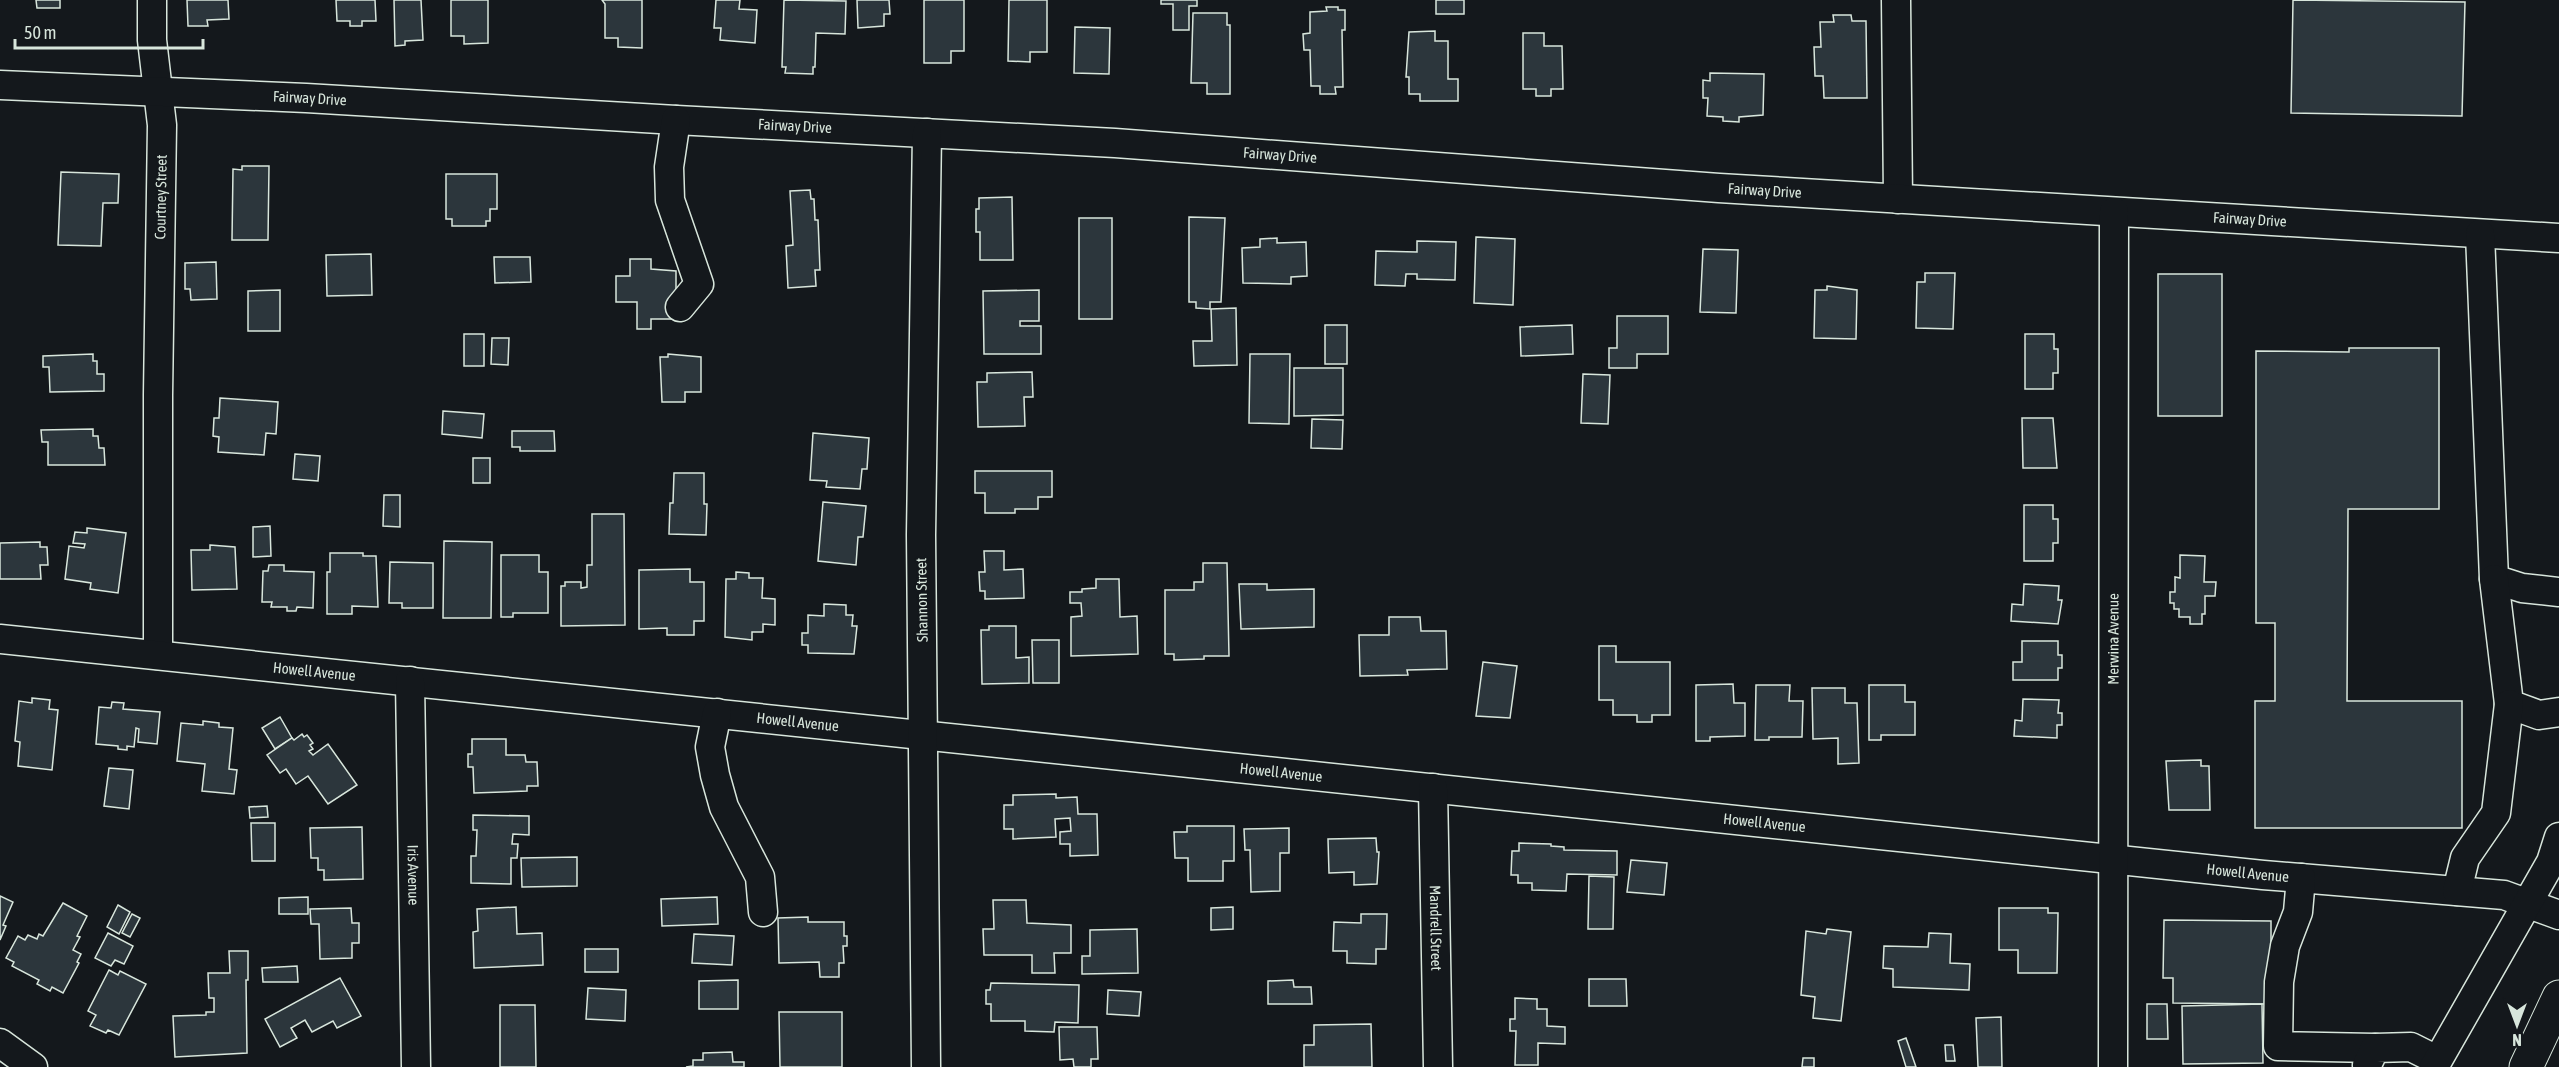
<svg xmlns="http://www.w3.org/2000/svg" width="2559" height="1067" viewBox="0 0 2559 1067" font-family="'Asap Condensed',sans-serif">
<rect width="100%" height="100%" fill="#14181c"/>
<g fill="#2c363c" stroke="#d8e6dc" stroke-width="1.5">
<path d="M36 0H60V8H37Z"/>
<path d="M187 0H228L229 19 207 20 208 26H188Z"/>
<path d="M336 0H375L376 21H362V26H350V21H337Z"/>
<path d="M394 0H421L423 40 405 41V45L395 46Z"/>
<path d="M451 0H488V43L464 44V36H451Z"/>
<path d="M602 0H642V48L618 47V38H605V4Z"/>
<path d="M716 0H740L739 9 757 10 755 43 720 40 721 28H714Z"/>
<path d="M784 0 846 1 845 34 816 33 815 67H813V74L785 73 786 67H782Z"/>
<path d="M857 0H889L890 14H884V26L858 28Z"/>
<path d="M924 0H964V51H951V63H924Z"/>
<path d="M1009 0H1047V52H1030V62L1008 61Z"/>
<path d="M1161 0H1197V6H1189V30H1173V4H1161Z"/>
<rect x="1436" y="0" width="28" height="14"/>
<path d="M2293 0 2465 2 2462 116 2291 113Z"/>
<path d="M1326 7H1338V10H1345V30H1342L1343 87H1335L1336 94H1320V86H1311L1310 50H1304L1303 34 1310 33V12L1327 11Z"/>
<path d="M1193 13H1227V25H1230V94H1207V83H1191Z"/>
<path d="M1833 15H1851L1852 21H1866L1867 98H1824L1823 76H1815L1814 47H1821L1820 22H1834Z"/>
<path d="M1075 27 1110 28 1109 74 1074 73Z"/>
<path d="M1435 31V41H1448V79H1458V101H1420V94H1409V77H1406L1409 32Z"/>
<path d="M1523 33H1544V46H1562L1563 89H1551V96H1536V89H1523Z"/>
<path d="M1710 73 1764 74 1763 115 1739 117V122L1723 121V117L1707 116 1708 98H1703V80L1710 81Z"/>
<path d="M242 166H269L268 240H232L233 169 242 170Z"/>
<path d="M61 172 119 174 118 203H103L101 246 58 245Z"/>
<path d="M446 174H497V209H490V221H486V226H452V219H446Z"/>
<path d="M810 190 811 199H814L815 220H818L820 270H815L816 286 788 288 786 246 793 245 790 191Z"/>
<path d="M1012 197 1013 260H980V232H976V209H979V198Z"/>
<path d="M1189 217 1225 218 1221 302H1210V309L1196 308V302H1189Z"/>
<rect x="1079" y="218" width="33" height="101"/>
<path d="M1476 237 1515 239 1513 305 1474 303Z"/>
<path d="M1277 238V243L1306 242 1307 276 1291 277V284L1243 283 1242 248 1260 247V239Z"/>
<path d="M1417 241 1456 242 1455 280 1417 279V274H1406L1405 286 1375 285 1376 251 1417 252Z"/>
<path d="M1703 249 1738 250 1736 313 1700 312Z"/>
<path d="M371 254 372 295 327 296 326 255Z"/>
<path d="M494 257H530L531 282 495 283Z"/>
<path d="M630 259H651V269L676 271V319H651V329H637V302H616V276H630Z"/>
<path d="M216 262 217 299 191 300 190 289H185V263Z"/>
<path d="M1925 273H1955L1953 329 1916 328 1917 282H1925Z"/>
<rect x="2158" y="274" width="64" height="142"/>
<path d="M1827 286 1857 290 1856 339 1814 338 1815 290H1827Z"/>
<path d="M280 290V331H248V291Z"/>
<path d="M1039 290V321H1020V326H1041V354H984L983 291Z"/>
<path d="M1236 308 1237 365 1194 366 1193 341H1212L1211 309Z"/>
<path d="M1617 316H1668V354H1637V368H1609V348H1617Z"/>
<rect x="1325" y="325" width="22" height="39"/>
<path d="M1572 325 1573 354 1521 356 1520 327Z"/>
<rect x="464" y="334" width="20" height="32"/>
<path d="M2025 334H2054V349H2058V373H2053V389H2025Z"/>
<path d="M492 338H509L508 365 491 364Z"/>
<path d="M2349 348H2439V509H2348L2347 701H2462V828H2255V701H2275V623H2256V351L2349 352Z"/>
<path d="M93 354V361H97V374H104V391L50 392 49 367H43V356Z"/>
<path d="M668 354 701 357V392H685V402H662L660 357H668Z"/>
<path d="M1250 354H1290L1289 424 1249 423Z"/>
<path d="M1294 368H1343V415L1294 416Z"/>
<path d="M1032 372 1033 397H1024L1025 426 978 427 977 382H987V373Z"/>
<path d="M1583 374 1610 375 1608 424 1581 423Z"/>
<path d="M220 398 278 402 276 434 266 433 264 455 218 452 219 437 213 436 214 418H219Z"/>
<path d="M443 411 484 414 482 438 442 434Z"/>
<path d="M2022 418H2053L2057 468H2023Z"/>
<path d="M1312 419 1343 420 1342 449 1311 448Z"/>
<path d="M93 429V436H98L99 448H104L105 465H48V442H42L41 430Z"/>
<path d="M512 431H554L555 451H520V447H512Z"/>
<path d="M813 433 869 438 867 469H862L860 489 826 487 827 481 810 480Z"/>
<path d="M295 454 320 456 318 481 293 479Z"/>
<rect x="473" y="458" width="17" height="25"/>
<path d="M975 471H1052V497H1038V509H1015V513H985V493H975Z"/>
<path d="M674 473H704V504H707L706 535 669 534 670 503H673Z"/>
<path d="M384 495H400V527L383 526Z"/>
<path d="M823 502 866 506 863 537H858L856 565 818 561Z"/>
<path d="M2024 505H2053V519H2058V543H2053V561H2024Z"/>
<path d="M592 514H624L625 625 561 626V586H565V582H581V588L587 587V565H592Z"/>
<path d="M270 526 271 556 253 557V527Z"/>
<path d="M87 528 126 533 118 593 90 589 91 583 65 579 69 546 84 548 85 544 73 543 75 532 87 533Z"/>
<path d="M444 541 492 542 491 618H443Z"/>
<path d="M40 542V547H47L48 565H40L41 579H0V543Z"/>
<path d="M210 545 235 547 237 589 192 590 191 550H210Z"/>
<path d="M984 551H1004V570L1023 569 1024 598 985 599V591H980L979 572H985Z"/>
<path d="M330 553H363V556H376L378 607 352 606V614H327V572H330Z"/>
<path d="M501 555H539V572H548V613H513V617H501Z"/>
<path d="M2180 555 2205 556 2204 582H2216L2215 596H2205V614H2202V624H2190V617H2179V609H2174V603H2170V592H2175V577L2180 578Z"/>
<path d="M390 562 433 563V608H402V603H389Z"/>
<path d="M1203 563H1227L1229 656H1204V659L1174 660V654H1165V590H1194V582H1203Z"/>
<path d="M269 565H284V571L314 572 313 608 297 607 296 611H287V607H271L272 602H262L263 571H268Z"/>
<path d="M690 569V582H704V621H694V635H667V628L639 629V570Z"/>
<path d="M736 572 749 573V578H763L762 598 775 599V625L763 624V632H752V640L725 637 726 579H736Z"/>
<path d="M1096 579H1119L1120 617 1137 616 1138 654 1071 656V617L1082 616 1081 603H1070V592H1082V589L1096 588Z"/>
<path d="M1239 584H1267V590L1314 589V627L1241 629Z"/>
<path d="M2024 584 2059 586 2058 600H2062L2058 624 2011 621 2012 604 2023 605Z"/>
<path d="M824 604 846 605V615H853L852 626H857L854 654 808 653V645H802V633H808V615L824 616Z"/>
<path d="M1389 617H1420L1421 631H1446L1447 669 1407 670 1408 675 1360 676 1359 635H1389Z"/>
<path d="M989 626H1016V658L1029 657V683L982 684 981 630H989Z"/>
<path d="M1032 640H1059V683H1033Z"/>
<path d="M2022 641H2058V655H2062V668H2058V680H2013V662H2022Z"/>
<path d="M1599 646H1616V662H1670V715H1652V722H1637V715H1613V700H1599Z"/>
<path d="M1483 662 1517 666 1510 718 1476 716Z"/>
<path d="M1733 684 1734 703H1745V736L1710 737V741H1696V685Z"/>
<path d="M1756 685H1790L1789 701H1803L1802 737H1769V740H1755Z"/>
<path d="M1869 685H1905V702H1915V735H1881V740H1869Z"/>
<path d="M1812 688H1845V703H1857L1859 763 1838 764V738L1813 739Z"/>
<path d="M32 698 50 700 49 709 58 710 52 770 18 766 20 742 15 741 19 701 32 703Z"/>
<path d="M2023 699 2059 700 2058 713H2062V725H2057V738L2014 736 2015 720 2022 721Z"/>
<path d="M112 702 124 703 123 709 160 712 157 744 138 742 139 729 136 728 134 747 127 746V750L118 749V746L96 744 99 707 111 708Z"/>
<path d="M280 717 292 738 275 749 262 728Z"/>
<path d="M203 721 219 723V727L233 728 229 769 237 770 234 794 202 791 205 764 177 761 181 723 203 725Z"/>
<path d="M302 734 304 737 307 735 313 743 310 745 313 749 309 751 313 755 328 744 357 785 328 804 308 776 296 784 286 769 280 773 267 755 292 738 294 740Z"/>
<path d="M472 739H506V755H525L526 762H537L538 786H527V791L474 793 473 767H468V754H472Z"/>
<path d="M2201 760V766H2209L2210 810H2169L2166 761Z"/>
<path d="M109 768 133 770 129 809 104 806Z"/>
<path d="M1056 794V798L1077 797 1078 814H1097L1098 855 1070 856V844H1060V832L1071 831 1070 818 1055 819 1056 837 1013 839V829H1004V805H1013V795Z"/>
<path d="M267 806 268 817 250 818 249 807Z"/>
<path d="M473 815 529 816V835L513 834 512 844H518L517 858H511V884L471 883V856H476L477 830H473Z"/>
<path d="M251 823H275V861H252Z"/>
<path d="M1187 826H1234V861H1223V881H1188V858H1175L1174 832H1187Z"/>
<path d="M362 827 363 879 324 880V870H318V858H311L310 828Z"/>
<path d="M1289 828V853H1280V891L1251 892 1250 850H1245L1244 829Z"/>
<path d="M1376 838 1377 852H1379L1377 884 1354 885V872L1329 873 1328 839Z"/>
<path d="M1519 843 1551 844V846L1564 847V850L1617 851V875L1567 874 1566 891 1532 890V883H1518V875H1511L1512 851H1519Z"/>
<path d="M577 857V886L522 887 521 858Z"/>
<path d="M1631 860 1667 863 1664 895 1627 892Z"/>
<path d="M1589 876 1614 877 1613 929H1588Z"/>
<path d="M0 896 13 902 3 925 6 926 0 940Z"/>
<path d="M308 897V914H279V898Z"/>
<path d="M717 897 718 924 662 926 661 899Z"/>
<path d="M993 900H1026L1027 923 1071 925V953H1054L1055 973H1032V955H984L983 929H994Z"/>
<path d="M63 903 87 916 77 936 80 937 73 950 81 954 77 962 79 963 63 993 52 987 50 991 37 984 39 980 12 966 14 962 6 958 18 936 25 940 28 935 37 939 39 934 43 936Z"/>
<path d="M118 905 130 912 119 934 107 927Z"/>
<path d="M516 907 517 934 542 933 543 965 474 968 473 932 478 931 477 909Z"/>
<path d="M1233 907V929L1211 930V908Z"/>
<path d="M351 908 352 923H359V943H352V958L320 959 319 924H311L310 909Z"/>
<path d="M1999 908H2048V913H2058L2057 973H2018V950H1999Z"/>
<path d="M132 914 140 918 130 937 122 933Z"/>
<path d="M1361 914H1387L1386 949H1376V964L1347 963V951H1333L1334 922 1361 923Z"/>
<path d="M808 917V922H844V936H847V946H843L844 963H839V977H820L819 962 779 963 778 918Z"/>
<path d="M2164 920 2271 921V979L2265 1004 2173 1003V978H2163Z"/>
<path d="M1137 929 1138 973 1082 974V956H1090V930Z"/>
<path d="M1827 929 1851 932 1841 1021 1813 1018 1815 997 1801 995 1806 931 1826 934Z"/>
<path d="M108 933 133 946 124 964 115 960 111 966 95 958Z"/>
<path d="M1929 933 1951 934 1950 963 1970 964 1969 990 1893 987V969L1883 968 1884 946 1928 947Z"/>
<path d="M694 934 734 936 732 965 692 963Z"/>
<rect x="585" y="949" width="33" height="23"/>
<path d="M229 951H248V980H246L247 1053 175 1057 173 1016 206 1015V1012H214V998H209L208 973H230Z"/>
<path d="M297 966 298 982H263L262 968Z"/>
<path d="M109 970 118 975 120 971 146 984 119 1035 108 1030 106 1033 90 1026 96 1015 88 1011Z"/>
<path d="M340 978 361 1016 337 1028 333 1021 312 1032 305 1020 291 1028 297 1038 280 1047 265 1019Z"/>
<path d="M1589 979H1626L1627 1006H1589Z"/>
<path d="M738 980V1009H699V981Z"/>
<path d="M1293 980 1294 987H1311L1312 1004H1268V981Z"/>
<path d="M991 983 1079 985 1078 1023 1055 1022 1054 1032 1025 1031V1021H991V1004H986V990H990Z"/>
<path d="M588 988 626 990 625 1021 586 1019Z"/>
<path d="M1108 990 1141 992 1139 1016 1107 1014Z"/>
<path d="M1515 998 1537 999V1009H1547V1026L1565 1027V1044L1538 1043V1065H1515L1516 1031H1510V1019H1515Z"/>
<path d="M2147 1004H2167L2168 1039H2147Z"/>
<path d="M2262 1004 2263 1063 2183 1064 2182 1006Z"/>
<path d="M500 1005H535L536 1067H500Z"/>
<path d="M779 1012H842V1067H780Z"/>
<path d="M2001 1017 2002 1067H1978L1976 1018Z"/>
<path d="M1371 1024 1372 1067H1304V1045H1314V1025Z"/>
<path d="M1059 1027H1097L1098 1059H1091V1067H1074L1073 1059 1060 1060Z"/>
<path d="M1906 1038 1916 1067H1906L1898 1041Z"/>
<path d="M1945 1045H1953L1955 1061H1946Z"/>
<path d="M732 1052 733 1062H744V1067H686L693 1066V1060H703V1053Z"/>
<path d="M1803 1058H1814V1067H1802Z"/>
</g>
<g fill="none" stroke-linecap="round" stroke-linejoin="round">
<g stroke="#d8e6dc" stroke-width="31">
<g id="minor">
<path d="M152 0V40L162 125 158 395V655"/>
<path d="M1896 0 1898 199"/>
<path id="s1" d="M0 85 306 98 676 120 1115 143 1719 188 2559 238"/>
<path d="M676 120 669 167 670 200 699 284 680 307"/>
<path d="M2480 234 2494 579 2522 588 2559 592"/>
<path d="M2494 579 2509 704 2539 715 2559 712"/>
<path id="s2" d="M0 639 2263 875 2504 895 2559 915"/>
<path id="s3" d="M410 681 416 1067"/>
<path d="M717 713 710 747 715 775 724 807 760 877 763 912"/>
<path id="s4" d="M1433 788 1438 1067"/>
<path d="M2301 878 2298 912 2285 946 2279 982 2278 1046 2375 1048"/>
<path d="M2457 891 2465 858 2496 813 2509 704"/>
<path d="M0 1043 33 1067"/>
<path d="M2367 1065 2375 1048 2411 1047 2437 1060"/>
<path d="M926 1067 921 535 927 133"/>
<path id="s5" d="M2113 1067 2114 212"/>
<path d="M2434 1067 2551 862 2559 837"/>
</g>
</g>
<g stroke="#d8e6dc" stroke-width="35">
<path id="major" d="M2526 1067 2559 997"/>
</g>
<use href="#minor" stroke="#14181c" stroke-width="28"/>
<use href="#major" stroke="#14181c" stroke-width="33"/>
</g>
<g text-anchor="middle" stroke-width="4.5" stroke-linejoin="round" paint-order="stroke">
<g font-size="15" fill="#d8e6dc" stroke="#14181c">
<text dy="5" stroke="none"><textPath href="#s1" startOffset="310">Fairway Drive</textPath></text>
<text dy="5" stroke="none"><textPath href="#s1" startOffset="796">Fairway Drive</textPath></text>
<text dy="5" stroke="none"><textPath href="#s1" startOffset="1282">Fairway Drive</textPath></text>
<text dy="5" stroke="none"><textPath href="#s1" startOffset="1768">Fairway Drive</textPath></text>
<text transform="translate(161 197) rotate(-89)" y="5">Courtney Street</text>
<text dy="5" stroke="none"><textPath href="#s1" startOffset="2254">Fairway Drive</textPath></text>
<text transform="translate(922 600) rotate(-91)" y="5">Shannon Street</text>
<text dy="5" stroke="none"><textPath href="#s5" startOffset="428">Merwina Avenue</textPath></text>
<text dy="5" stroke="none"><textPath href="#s2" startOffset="316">Howell Avenue</textPath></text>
<text dy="5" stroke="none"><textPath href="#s2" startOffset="802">Howell Avenue</textPath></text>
<text dy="5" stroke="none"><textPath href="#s2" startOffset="1288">Howell Avenue</textPath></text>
<text dy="5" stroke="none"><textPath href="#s2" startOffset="1774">Howell Avenue</textPath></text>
<text dy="5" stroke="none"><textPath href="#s2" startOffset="2260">Howell Avenue</textPath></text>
<text dy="5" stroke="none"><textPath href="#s3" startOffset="194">Iris Avenue</textPath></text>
<text dy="5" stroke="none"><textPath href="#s4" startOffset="140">Mandrell Street</textPath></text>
</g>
</g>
<g transform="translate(2517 1025) rotate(180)" stroke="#14181c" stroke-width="4.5" paint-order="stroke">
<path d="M0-4.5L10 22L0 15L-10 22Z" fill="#d8e6dc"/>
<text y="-9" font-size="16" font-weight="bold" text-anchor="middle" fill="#d8e6dc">N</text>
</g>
<path d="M15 39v9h188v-9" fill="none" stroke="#d8e6dc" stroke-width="3"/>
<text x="24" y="39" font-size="18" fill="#d8e6dc" stroke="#14181c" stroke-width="4.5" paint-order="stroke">50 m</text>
</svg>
